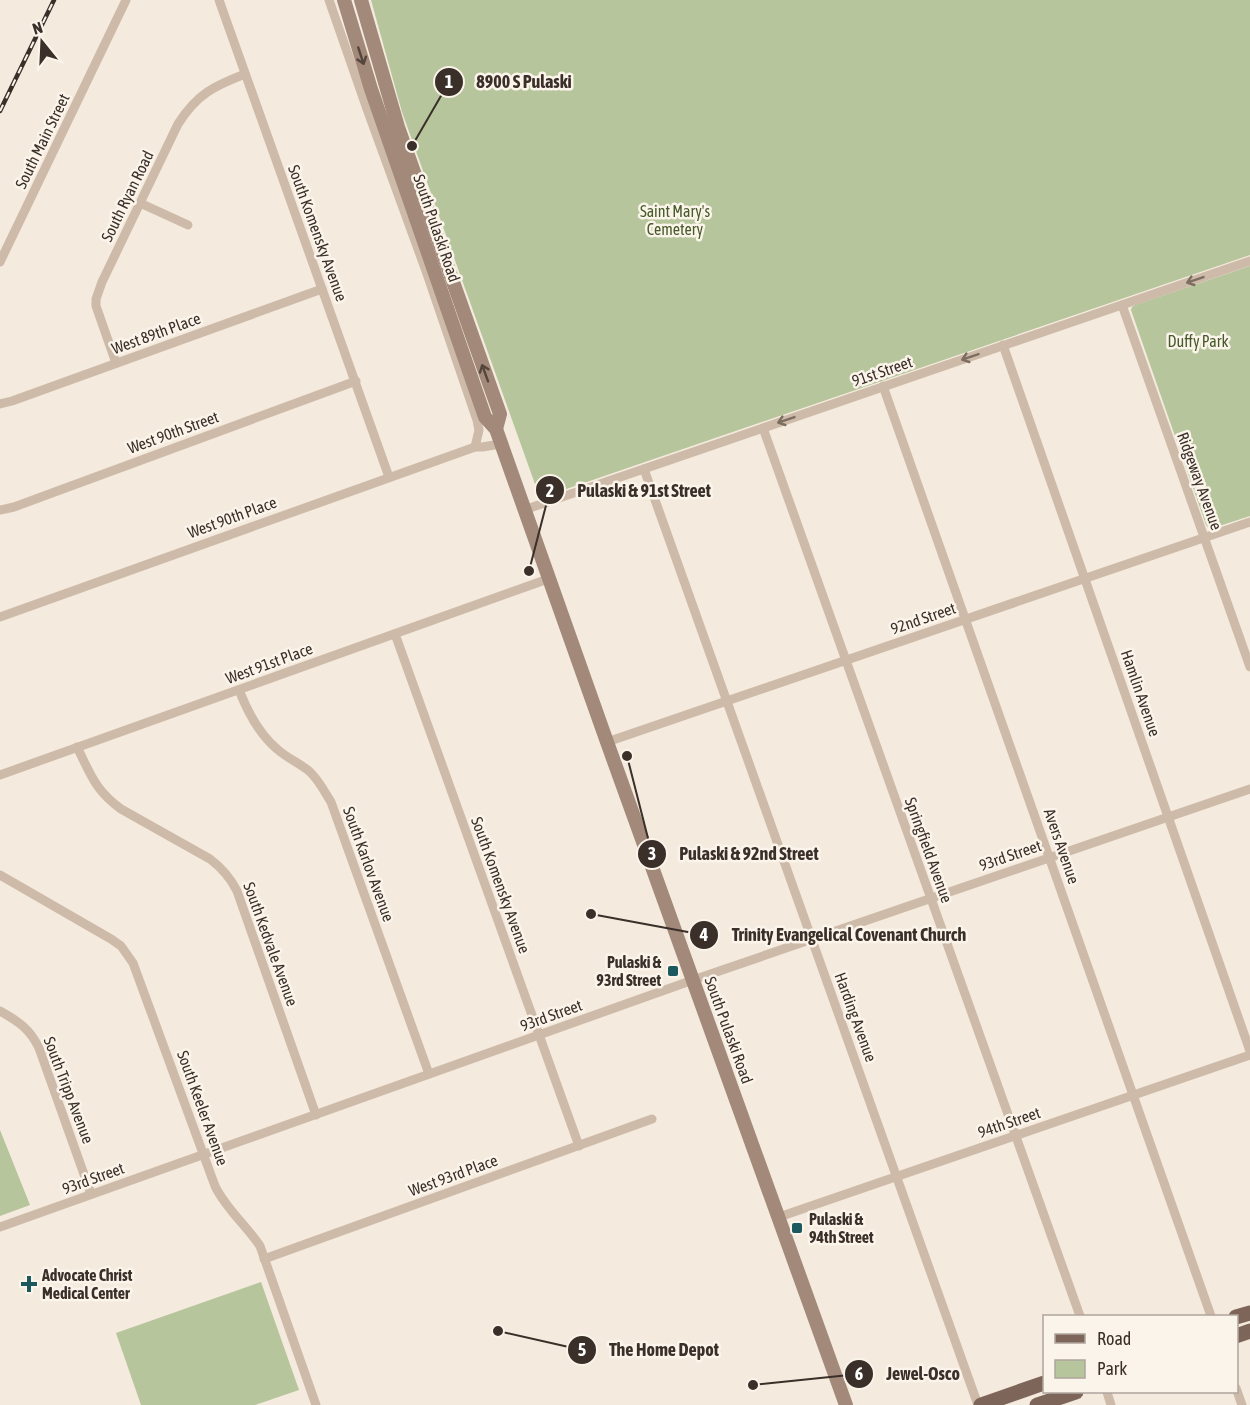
<svg xmlns="http://www.w3.org/2000/svg" width="1250" height="1405" viewBox="0 0 1250 1405" font-family="'Asap Condensed',sans-serif">
<rect width="100%" height="100%" fill="#f4eadd"/>
<g fill="#b6c59c">
<path d="M371 0H1250V255L540 498 402 112Z"/>
<path d="M1250 266V516L1210 529 1206 525 1131 310 1132 307 1135 305Z"/>
<path d="M0 1130 30 1205 0 1216Z"/>
<path d="M261 1282 299 1390 255 1405H141L116 1333Z"/>
</g>
<g fill="none" stroke-linecap="round" stroke-linejoin="round">
<g stroke="#cebaa8" stroke-width="9">
<path d="M219 0 389 477"/>
<path d="M329 0 367 109 426 271 477 420 479 430 475 447"/>
<path d="M140 203 188 225"/>
<path d="M0 262 126 0"/>
<path d="M1122 305 1250 667"/>
<path d="M1003 345 1250 1051"/>
<path d="M116 363 96 306V299L102 282 178 124C197 94 214 86 245 74"/>
<path d="M883 386 1211 1316"/>
<path d="M0 404 12 401 322 289"/>
<path d="M763 428 1080 1316"/>
<path d="M644 469 978 1405"/>
<path d="M0 510 14 507 356 381"/>
<path d="M524 510 1250 261"/>
<path d="M0 617 475 447H482L501 444"/>
<path d="M395 634 579 1146"/>
<path d="M239 690C248 713 259 734 277 749 287 758 299 763 309 771 319 780 324 791 331 802L429 1074"/>
<path d="M607 742 1250 522"/>
<path d="M77 747C91 775 95 790 121 809L210 859C222 868 230 877 237 891L316 1115"/>
<path d="M0 775 548 579"/>
<path d="M0 875 111 939 121 946 133 963 215 1186C226 1209 246 1225 260 1246L316 1405"/>
<path d="M0 1011C18 1021 30 1029 39 1048L91 1194"/>
<path d="M779 1217 1250 1055"/>
<path d="M0 1227 693 980 1250 789"/>
<path d="M264 1259 652 1119"/>
<path d="M1236 1388 1242 1405"/>
<path d="M1107 1392 1111 1405"/>
</g>
<g stroke="#a28979" stroke-width="14">
<path d="M344 0 371 89 485 417 496 429 607 742 846 1405"/>
<path d="M361 0 398 127 500 414 496 429"/>
</g>
<g stroke="#7d6659" stroke-width="15">
<path d="M1236 1317 1250 1313"/>
<path d="M1236 1336 1250 1331"/>
<path d="M981 1405 1044 1383"/>
<path d="M1037 1405 1076 1392"/>
</g>
<g stroke="#3a2f29" stroke-width="4.5">
<path id="rail" d="M0 111 54 0"/>
</g>
<use href="#rail" stroke="#fbf4ea" stroke-width="2" stroke-dasharray="7" stroke-linecap="butt"/>
</g>
<defs><path id="oneway-shaft" d="M-6 0H5M1.5-3L5.5 0L1.5 3" fill="none" stroke-width="1.6" stroke-linecap="round" stroke-linejoin="round" transform="scale(1.5)"/></defs>
<g stroke="#54463d">
<use href="#oneway-shaft" transform="translate(361 56) rotate(72)"/>
<use href="#oneway-shaft" transform="translate(485 373) rotate(-110)"/>
</g>
<g stroke="#7d6e62">
<use href="#oneway-shaft" transform="translate(1195 280) rotate(161)"/>
<use href="#oneway-shaft" transform="translate(970 357) rotate(161)"/>
<use href="#oneway-shaft" transform="translate(786 420) rotate(161)"/>
</g>
<g fill="#1b595f" stroke="#fbf4ea" stroke-width="2">
<rect x="667" y="965" width="12" height="12" rx="3"/>
<rect x="791" y="1222" width="12" height="12" rx="3"/>
<path d="M26 1275h6v6h6v6h-6v6h-6v-6h-6v-6h6z"/>
</g>
<g text-anchor="middle" stroke-width="5" stroke-linejoin="round" paint-order="stroke">
<g font-size="16" fill="#3a2f29" stroke="#fbf4ea">
<text transform="translate(42 141) rotate(-64)" y="6">South Main Street</text>
<text transform="translate(127 196) rotate(-64)" y="6">South Ryan Road</text>
<text transform="translate(437 228) rotate(71)" y="6">South Pulaski Road</text>
<text transform="translate(318 233) rotate(70)" y="6">South Komensky Avenue</text>
<text transform="translate(156 333) rotate(-20)" y="6">West 89th Place</text>
<text transform="translate(882 371) rotate(-19)" y="6">91st Street</text>
<text transform="translate(173 432) rotate(-20)" y="6">West 90th Street</text>
<text transform="translate(1200 481) rotate(70)" y="6">Ridgeway Avenue</text>
<text transform="translate(232 517) rotate(-20)" y="6">West 90th Place</text>
<text transform="translate(923 618) rotate(-19)" y="6">92nd Street</text>
<text transform="translate(269 663) rotate(-20)" y="6">West 91st Place</text>
<text transform="translate(1141 693) rotate(71)" y="6">Hamlin Avenue</text>
<text transform="translate(1062 846) rotate(71)" y="6">Avers Avenue</text>
<text transform="translate(929 850) rotate(70)" y="6">Springfield Avenue</text>
<text transform="translate(1010 855) rotate(-19)" y="6">93rd Street</text>
<text transform="translate(369 864) rotate(70)" y="6">South Karlov Avenue</text>
<text transform="translate(501 885) rotate(70)" y="6">South Komensky Avenue</text>
<text transform="translate(271 944) rotate(70)" y="6">South Kedvale Avenue</text>
<text transform="translate(551 1015) rotate(-20)" y="6">93rd Street</text>
<text transform="translate(856 1017) rotate(70)" y="6">Harding Avenue</text>
<text transform="translate(729 1030) rotate(70)" y="6">South Pulaski Road</text>
<text transform="translate(69 1090) rotate(69)" y="6">South Tripp Avenue</text>
<text transform="translate(203 1108) rotate(70)" y="6">South Keeler Avenue</text>
<text transform="translate(1009 1122) rotate(-19)" y="6">94th Street</text>
<text transform="translate(453 1175) rotate(-20)" y="6">West 93rd Place</text>
<text transform="translate(93 1178) rotate(-20)" y="6">93rd Street</text>
</g>
<g font-size="16" fill="#475a2a" stroke="#fbf4ea">
<text x="675" y="217">Saint Mary's<tspan x="675" dy="18">Cemetery</tspan></text>
<text x="1198" y="347">Duffy Park</text>
</g>
<g font-size="16" font-weight="bold" fill="#3a2f29" stroke="#fbf4ea" text-anchor="start">
<text x="661" y="968" text-anchor="end">Pulaski &amp;<tspan x="661" dy="18">93rd Street</tspan></text>
<text x="809" y="1225">Pulaski &amp;<tspan x="809" dy="18">94th Street</tspan></text>
<text x="42" y="1281">Advocate Christ<tspan x="42" dy="18">Medical Center</tspan></text>
</g>
</g>
<path fill="none" stroke="#3a2f29" stroke-width="2" d="M412 146L449 82M529 571L550 490M627 756L652 854M591 914L704 935M498 1331L582 1350M753 1385L859 1374"/>
<g fill="#3a2f29" stroke="#fbf4ea" stroke-width="2">
<circle cx="412" cy="146" r="6"/>
<circle cx="529" cy="571" r="6"/>
<circle cx="627" cy="756" r="6"/>
<circle cx="591" cy="914" r="6"/>
<circle cx="498" cy="1331" r="6"/>
<circle cx="753" cy="1385" r="6"/>
<circle cx="449" cy="82" r="15"/>
<circle cx="550" cy="490" r="15"/>
<circle cx="652" cy="854" r="15"/>
<circle cx="704" cy="935" r="15"/>
<circle cx="582" cy="1350" r="15"/>
<circle cx="859" cy="1374" r="15"/>
</g>
<g font-size="18" text-anchor="middle" font-weight="bold" fill="#fff">
<text x="449" y="88">1</text>
<text x="550" y="497">2</text>
<text x="652" y="860">3</text>
<text x="704" y="941">4</text>
<text x="582" y="1356">5</text>
<text x="859" y="1380">6</text>
</g>
<g font-size="18" text-anchor="middle" font-weight="bold" fill="#3a2f29" stroke="#fbf4ea" stroke-width="5" stroke-linejoin="round" paint-order="stroke">
<text x="524" y="88">8900 S Pulaski</text>
<text x="644" y="497">Pulaski &amp; 91st Street</text>
<text x="749" y="860">Pulaski &amp; 92nd Street</text>
<text x="849" y="941">Trinity Evangelical Covenant Church</text>
<text x="664" y="1356">The Home Depot</text>
<text x="923" y="1380">Jewel-Osco</text>
</g>
<rect x="1043" y="1315" width="195" height="78" fill="#fbf4ea" stroke="#aea59d" stroke-width="1.5"/>
<rect x="1055" y="1334" width="30" height="9" fill="#7d6659" stroke="#aea59d" stroke-width="1.5"/>
<text x="1097" y="1345" font-size="18" fill="#3a2f29">Road</text>
<rect x="1055" y="1360" width="30" height="18" fill="#b6c59c" stroke="#aea59d" stroke-width="1.5"/>
<text x="1097" y="1375" font-size="18" fill="#3a2f29">Park</text>
<g transform="translate(42 42) rotate(342)" stroke="#fbf4ea" stroke-width="4.5" paint-order="stroke">
<path d="M0-4.5L10 22L0 15L-10 22Z" fill="#3a2f29"/>
<text y="-9" font-size="16" font-weight="bold" text-anchor="middle" fill="#3a2f29">N</text>
</g>
</svg>
